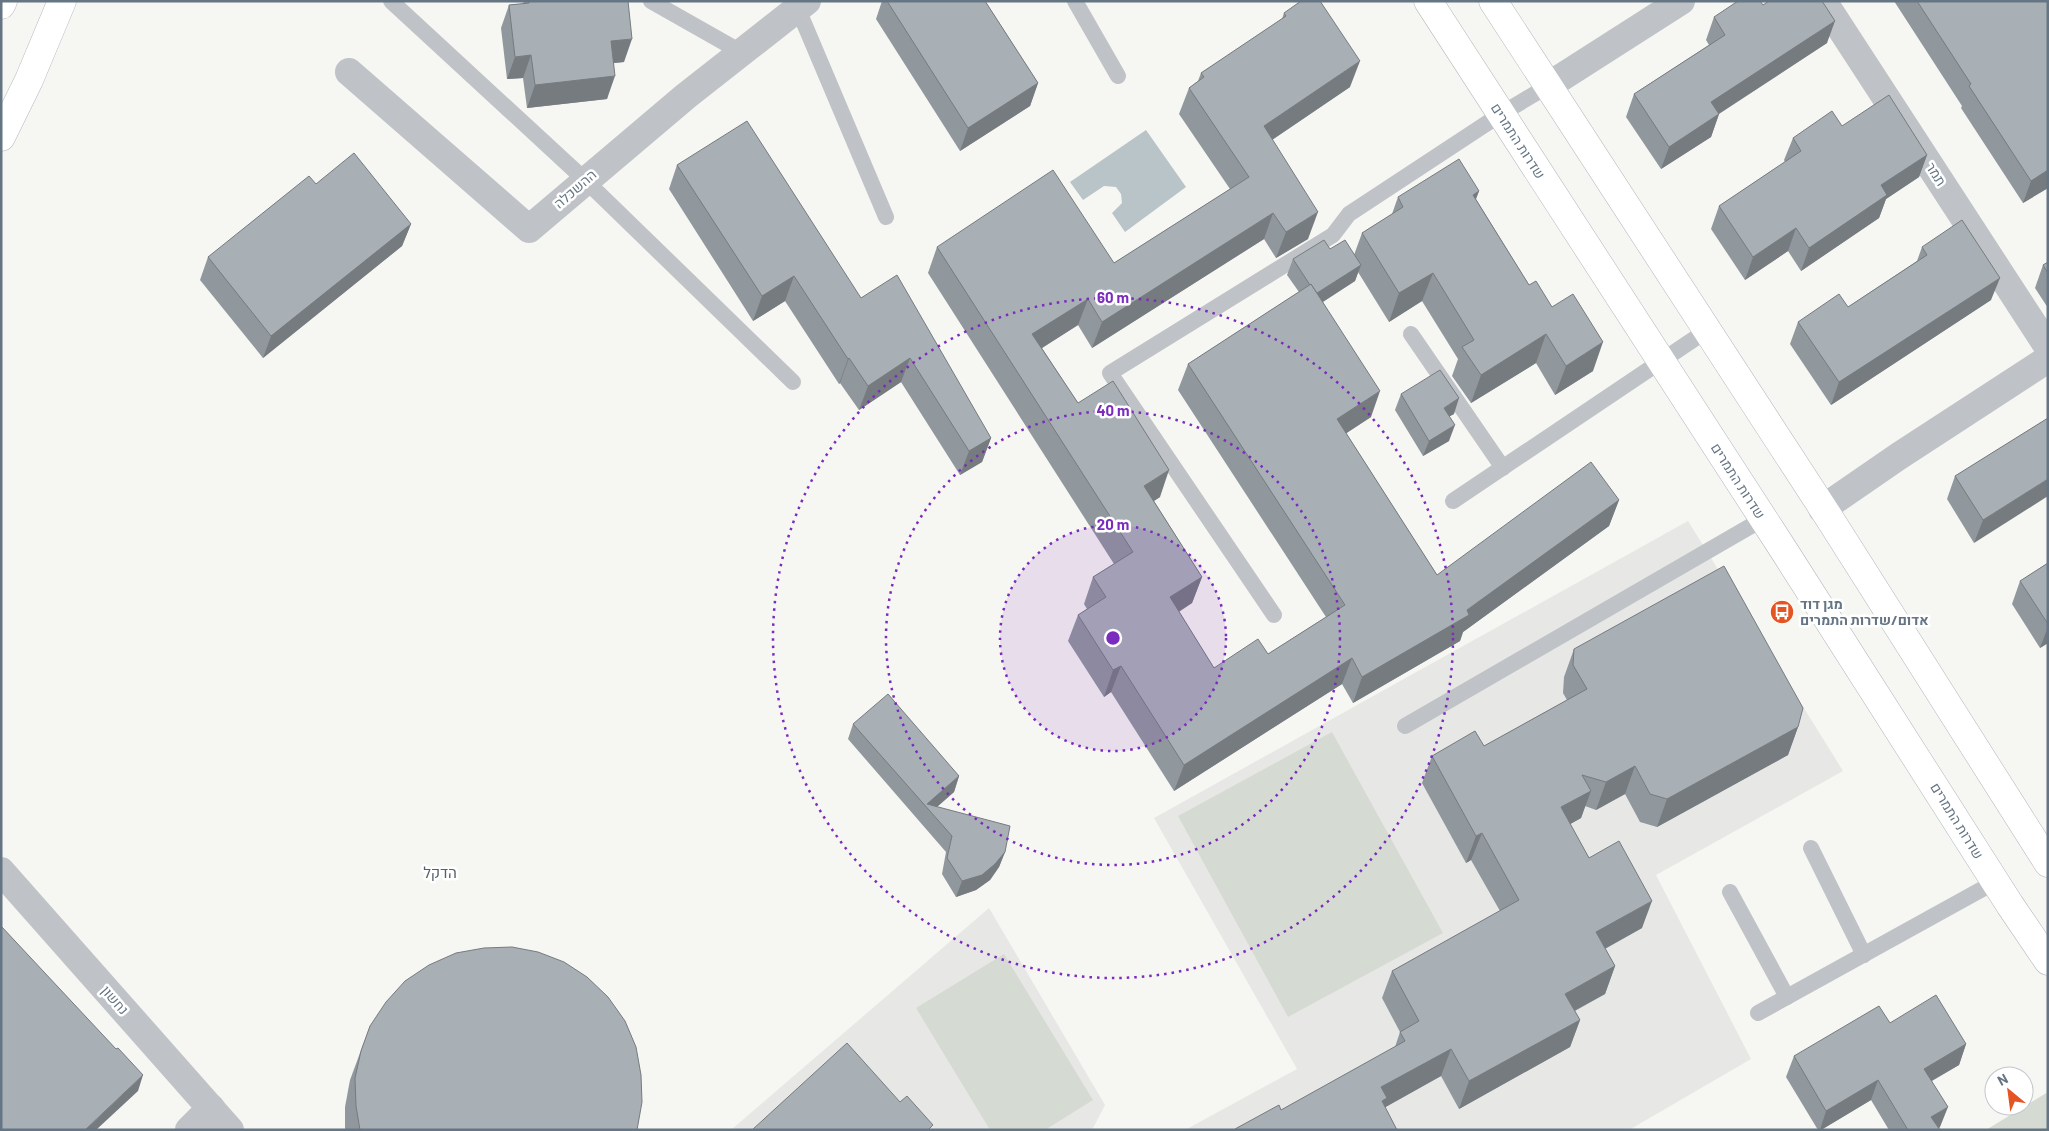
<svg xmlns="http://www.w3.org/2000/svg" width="2049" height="1131" viewBox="0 0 2049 1131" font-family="Barlow,Heebo,sans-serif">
<rect width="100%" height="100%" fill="#f6f6f2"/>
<g fill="#e7e8e6">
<path d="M1688 521 1843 771 1656 875 1751 1059 1629 1130H1185L1297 1069 1154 818Z"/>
<path d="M989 908 1105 1105 1092 1130H731Z"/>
</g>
<g fill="#d5dbd2">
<path d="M1332 732 1443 933 1288 1017 1178 816Z"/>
<path d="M1004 954 1093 1100 1045 1130H990L916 1008Z"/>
<path d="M2048 1092V1130H1986Z"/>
</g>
<path fill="#b9c4c9" d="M1146 130 1186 187 1125 232 1112 213 1122 203 1121 194 1116 187 1104 186 1083 200 1070 182Z"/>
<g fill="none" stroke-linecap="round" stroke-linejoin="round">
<g stroke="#b3b8bd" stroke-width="29">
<g id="secondary">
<path d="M1428 1 1783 549 2010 905 2048 961"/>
<path d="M1493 1 1828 516 2048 863"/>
<path d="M1 5 3 1"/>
<path d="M1 137 29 80 62 1"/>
</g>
</g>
<g stroke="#bfc3c7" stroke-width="16">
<path d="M391 1 585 180 793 382"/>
<path d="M651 1 741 52"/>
<path d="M1075 1 1118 76"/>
<path d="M798 9 886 217"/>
<path d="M1411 334 1503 468"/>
<path d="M1453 501 1706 331"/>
<path d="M1274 615 1110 373 1333 235 1349 214 1501 114 1548 86"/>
<path d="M1405 726 1763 519"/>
<path d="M1811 848 1864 955"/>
<path d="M1730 892 1787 997"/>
<path d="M1758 1013 1995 882"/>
</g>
<g stroke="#bfc3c7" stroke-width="28">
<path d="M1823 1 2048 347"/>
<path d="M349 72 529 229 686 96 807 1"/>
<path d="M1548 86 1681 1"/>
<path d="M1822 509 1899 456 2048 359"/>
<path d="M1 871 230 1130"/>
<path d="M189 1130 211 1108"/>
</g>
<use href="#secondary" stroke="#fff" stroke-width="28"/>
</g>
<g fill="#90979d">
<path d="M524 1H628L624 62 614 63 607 99 527 108 523 78 507 79 501 28 509 5 523 4Z"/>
<path d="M882 1H985L1038 83 1030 106 960 151 876 19Z"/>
<path d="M1894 1H2048V188L2023 203 1961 108 1962 106Z"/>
<path d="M1763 5 1827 43 1719 114 1711 137 1661 169 1626 117 1634 94 1709 45 1706 40 1714 17Z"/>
<path d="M1284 13 1350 87 1272 140 1308 239 1276 258 1264 239 1092 348 1078 325 1042 348 1078 403 1160 497 1154 501 1202 577 1192 603 1179 612 1214 668 1268 654 1326 617 1178 390 1188 364 1299 292 1287 275 1293 259 1330 249 1354 255 1362 233 1392 214 1398 197 1479 191 1476 199 1529 285 1552 307 1593 371 1555 395 1536 363 1471 403 1452 376 1458 359 1422 301 1389 322 1358 272 1355 281 1323 302 1371 417 1346 433 1437 575 1619 500 1609 526 1463 632 1460 641 1353 703 1342 684 1174 791 1111 692 1104 697 1068 641 1078 615 1087 609 1084 604 1093 577 1114 564 928 273 937 247 1114 263 1230 189 1179 114 1189 88 1198 81 1201 73 1282 19Z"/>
<path d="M1842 126 1927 155 1919 177 1886 199 1879 218 1801 271 1788 251 1745 280 1711 229 1719 206 1785 162 1784 160 1793 138Z"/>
<path d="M677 165 861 298 991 438 982 462 960 475 901 382 859 410 840 383 839 384 785 301 753 321 669 189Z"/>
<path d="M316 184 411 224 402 246 263 358 200 280 208 257Z"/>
<path d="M1922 247 1991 300 1831 405 1790 344 1798 322 1848 307 1917 261Z"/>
<path d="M2048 262V308L2035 288 2043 265Z"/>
<path d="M1401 394 1454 414 1449 416V441L1423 456 1395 410Z"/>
<path d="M2048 418 1974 543 1947 499 1955 476Z"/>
<path d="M2048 563V643L2040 648 2012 604 2020 581Z"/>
<path d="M1574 649 1798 727 1788 755 1657 827 1640 822 1625 794 1596 810 1585 806 1581 818 1570 824 1589 858 1642 928 1605 949 1615 966 1605 994 1575 1011 1580 1020 1570 1047 1459 1109 1441 1076 1385 1107 1397 1130H1235V1129L1281 1110 1395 1047 1400 1032 1382 998 1392 971 1500 911 1471 860 1466 863 1422 783 1432 756 1484 746 1567 700 1563 693 1564 677Z"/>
<path d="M853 724 959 776 954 792 937 807 1005 852 999 867 990 880 976 890 956 897 942 874 946 852 848 739Z"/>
<path d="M1890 1023 1966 1044 1959 1065 1932 1081 1940 1127 1939 1128 1940 1130H1889L1871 1100 1821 1130H1818L1786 1077 1794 1056Z"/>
<path d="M370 1026 637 1130H345V1107L350 1080Z"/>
</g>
<g fill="#767b7f">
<path d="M1835 21 1827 43 1703 124 1711 102Z"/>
<path d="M632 39 624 62 603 64 611 41Z"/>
<path d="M531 55 523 78 507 79 515 57Z"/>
<path d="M1360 61 1350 87 1254 152 1264 126Z"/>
<path d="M615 76 607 99 527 108 535 85Z"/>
<path d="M1038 83 1030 106 960 151 968 128Z"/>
<path d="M1719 114 1711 137 1661 169 1669 147Z"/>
<path d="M1927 155 1919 177 1886 199 1879 218 1801 271 1809 248 1881 185Z"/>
<path d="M2048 170V188L2023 203 2031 181Z"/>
<path d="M1479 191 1468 219 1473 195Z"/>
<path d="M1318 212 1308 239 1276 258 1286 232Z"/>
<path d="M1273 213 1264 239 1092 348 1102 322Z"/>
<path d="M411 224 402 246 263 358 271 336Z"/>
<path d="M1796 228 1788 251 1745 280 1753 257Z"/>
<path d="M1361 265 1355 281 1310 310 1316 294Z"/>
<path d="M1433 273 1422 301 1389 322 1399 293Z"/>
<path d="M794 276 785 301 753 321 762 296Z"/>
<path d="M2000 278 1991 300 1831 405 1839 382Z"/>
<path d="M1088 299 1078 325 1023 360 1032 334Z"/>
<path d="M1546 334 1536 363 1471 403 1481 375Z"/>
<path d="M1603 342 1593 371 1555 395 1566 366Z"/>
<path d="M849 358 840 383 839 384 848 359Z"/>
<path d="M910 358 901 382 859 410 868 386Z"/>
<path d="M1380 391 1371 417 1327 446 1337 419Z"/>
<path d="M1459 398 1454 414 1438 423 1444 408Z"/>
<path d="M1455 425 1449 441 1423 456 1429 441Z"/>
<path d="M991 438 982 462 960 475 969 451Z"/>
<path d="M1169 470 1160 497 1135 513 1144 486Z"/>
<path d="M2048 479V496L1974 543 1983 520Z"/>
<path d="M1619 500 1609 526 1463 632 1460 641 1353 703 1362 677 1467 610Z"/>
<path d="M1202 577 1192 603 1160 623 1170 597Z"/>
<path d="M2048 627V643L2040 648Z"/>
<path d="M1352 658 1342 684 1174 791 1184 765Z"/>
<path d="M1121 666 1111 692 1104 697 1113 670Z"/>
<path d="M1798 727 1788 755 1657 827 1667 799Z"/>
<path d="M1635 766 1625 794 1596 810 1606 782Z"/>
<path d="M959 776 954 792 931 812 927 804Z"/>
<path d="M1591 791 1581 818 1551 835 1561 807Z"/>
<path d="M1482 833 1471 860 1466 863 1476 836Z"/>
<path d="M1005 852 999 867 990 880 976 890 956 897 962 881Z"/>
<path d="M1652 901 1642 928 1586 959 1596 932Z"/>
<path d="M1615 966 1605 994 1555 1021 1565 994Z"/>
<path d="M1580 1020 1570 1047 1459 1109 1469 1081Z"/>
<path d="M1966 1044 1959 1065 1917 1089 1924 1069Z"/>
<path d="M1451 1049 1441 1076 1384 1108 1377 1126 1381 1087Z"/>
<path d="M143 1075 138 1091 96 1130H85Z"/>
<path d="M1878 1080 1871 1100 1821 1130H1820L1826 1111Z"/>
<path d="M1948 1107 1940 1127 1936 1130 1931 1117Z"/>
</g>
<g fill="#a8b0b6" stroke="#767b7f">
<path d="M529 1H628L632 39 611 41 615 76 535 85 531 55 515 57 509 5 529 3Z"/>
<path d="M887 1H985L1038 83 968 128Z"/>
<path d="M1301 1H1320L1360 61 1264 126 1318 212 1286 232 1273 213 1102 322 1088 299 1032 334 1078 403 1113 381 1169 470 1144 486 1202 577 1170 597 1214 668 1258 639 1268 654 1345 605 1188 364 1311 284 1380 391 1337 419 1437 575 1591 462 1619 500 1467 610 1469 615 1362 677 1352 658 1184 765 1121 666 1113 670 1078 615 1106 597 1093 577 1133 552 937 247 1053 170 1114 263 1249 177 1189 88 1204 77 1201 73 1286 16 1284 13Z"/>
<path d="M1738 1H1760L1763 5 1769 1H1822L1835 21 1711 102 1719 114 1669 147 1634 94 1725 35 1714 17Z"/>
<path d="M1917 1H2048V170L2031 181 1969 86 1971 84Z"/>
<path d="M1889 95 1927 155 1881 185 1887 195 1809 248 1796 228 1753 257 1719 206 1801 151 1793 138 1832 111 1842 126Z"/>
<path d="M747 121 861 298 897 275 991 438 969 451 910 358 868 386 849 358 848 359 794 276 762 296 677 165Z"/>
<path d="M354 153 411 224 271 336 208 257 309 176 316 184Z"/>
<path d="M1459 159 1479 191 1473 195 1529 285 1536 281 1552 307 1573 294 1603 342 1566 366 1546 334 1481 375 1462 347 1474 340 1433 273 1399 293 1362 233 1403 207 1398 197Z"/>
<path d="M1962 220 2000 278 1839 382 1798 322 1839 294 1848 307 1927 255 1922 247Z"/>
<path d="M1324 240 1330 249 1345 240 1361 265 1317 293 1311 284 1310 285 1293 259Z"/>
<path d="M2048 262V273L2043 265Z"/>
<path d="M1440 370 1459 398 1444 408 1455 425 1429 441 1401 394Z"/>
<path d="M2048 418V479L1983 520 1955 476Z"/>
<path d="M2048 563V624L2020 581Z"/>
<path d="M1724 566 1803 708 1798 727 1667 799 1650 794 1635 766 1606 782 1582 775 1591 791 1561 807 1589 858 1619 841 1652 901 1596 932 1615 966 1565 994 1580 1020 1469 1081 1451 1049 1381 1087 1387 1098 1382 1101 1397 1130H1236L1235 1129 1279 1105 1281 1110 1405 1041 1400 1032 1419 1021 1392 971 1519 900 1482 833 1476 836 1432 756 1475 731 1484 746 1587 689 1573 665 1574 649Z"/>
<path d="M888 694 959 776 927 804 1010 826 1005 852 995 864 982 875 962 881 947 858 952 836 853 724Z"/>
<path d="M1 926 116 1049 118 1048 143 1075 85 1130H1Z"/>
<path d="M512 947 538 952 564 962 587 977 608 997 625 1021 636 1047 641 1075 642 1102 637 1130H360L356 1106 355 1078 361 1051 370 1026 386 1002 405 981 429 965 456 953 484 948Z"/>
<path d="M1936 995 1966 1044 1924 1069 1948 1107 1931 1117 1940 1130H1908L1878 1080 1826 1111 1794 1056 1879 1006 1890 1023Z"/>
<path d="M847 1043 900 1102 907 1096 933 1125 928 1130H752Z"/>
</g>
<circle cx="1113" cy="638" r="113" fill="#7b2cbf" fill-opacity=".12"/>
<g fill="none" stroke="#7b2cbf" stroke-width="2.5" stroke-dasharray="2.5 5">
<circle cx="1113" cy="638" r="113"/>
<circle cx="1113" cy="638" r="227"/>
<circle cx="1113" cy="638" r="340"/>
</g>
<defs>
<g id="bus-disc" transform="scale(1.25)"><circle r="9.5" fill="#e55423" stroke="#fff"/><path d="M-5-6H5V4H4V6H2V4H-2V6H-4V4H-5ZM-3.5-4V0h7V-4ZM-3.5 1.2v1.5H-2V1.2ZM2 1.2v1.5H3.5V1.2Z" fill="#fff"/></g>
</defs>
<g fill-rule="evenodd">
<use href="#bus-disc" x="1782" y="612"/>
</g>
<g text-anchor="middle" stroke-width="5" stroke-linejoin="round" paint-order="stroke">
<g font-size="14" fill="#657584" stroke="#fff">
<text transform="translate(1518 141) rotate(57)" y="5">שדרות התמרים</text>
<text transform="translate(1936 174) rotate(57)" y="5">תמר</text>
<text transform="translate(575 189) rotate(-41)" y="5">ההשכלה</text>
<text transform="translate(1738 481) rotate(57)" y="5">שדרות התמרים</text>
<text transform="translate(1957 821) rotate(58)" y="5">שדרות התמרים</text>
<text transform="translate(115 1000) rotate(49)" y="5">נחשון</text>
</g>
<g font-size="14" font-weight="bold" fill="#657584" stroke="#fff" text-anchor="start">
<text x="1800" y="609">מגן דוד<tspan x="1800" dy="16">אדום/שדרות התמרים</tspan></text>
</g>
<g font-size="15" fill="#535f69" stroke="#fff">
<text x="440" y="878">הדקל</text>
</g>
</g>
<circle cx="1113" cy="638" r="8" fill="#7b2cbf" stroke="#fff" stroke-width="2.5"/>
<g font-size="15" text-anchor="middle" font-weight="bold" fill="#7b2cbf" stroke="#fff" stroke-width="5" stroke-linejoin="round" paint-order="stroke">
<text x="1113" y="303">60 m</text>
<text x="1113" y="416">40 m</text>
<text x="1113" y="530">20 m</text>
</g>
<rect width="2049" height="1131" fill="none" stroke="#657584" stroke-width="5"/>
<g transform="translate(2009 1091) rotate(331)"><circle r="24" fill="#ffffff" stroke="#c1c8ce"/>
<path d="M0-4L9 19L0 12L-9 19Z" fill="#e55423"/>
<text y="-8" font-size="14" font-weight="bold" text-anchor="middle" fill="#657584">N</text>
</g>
</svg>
